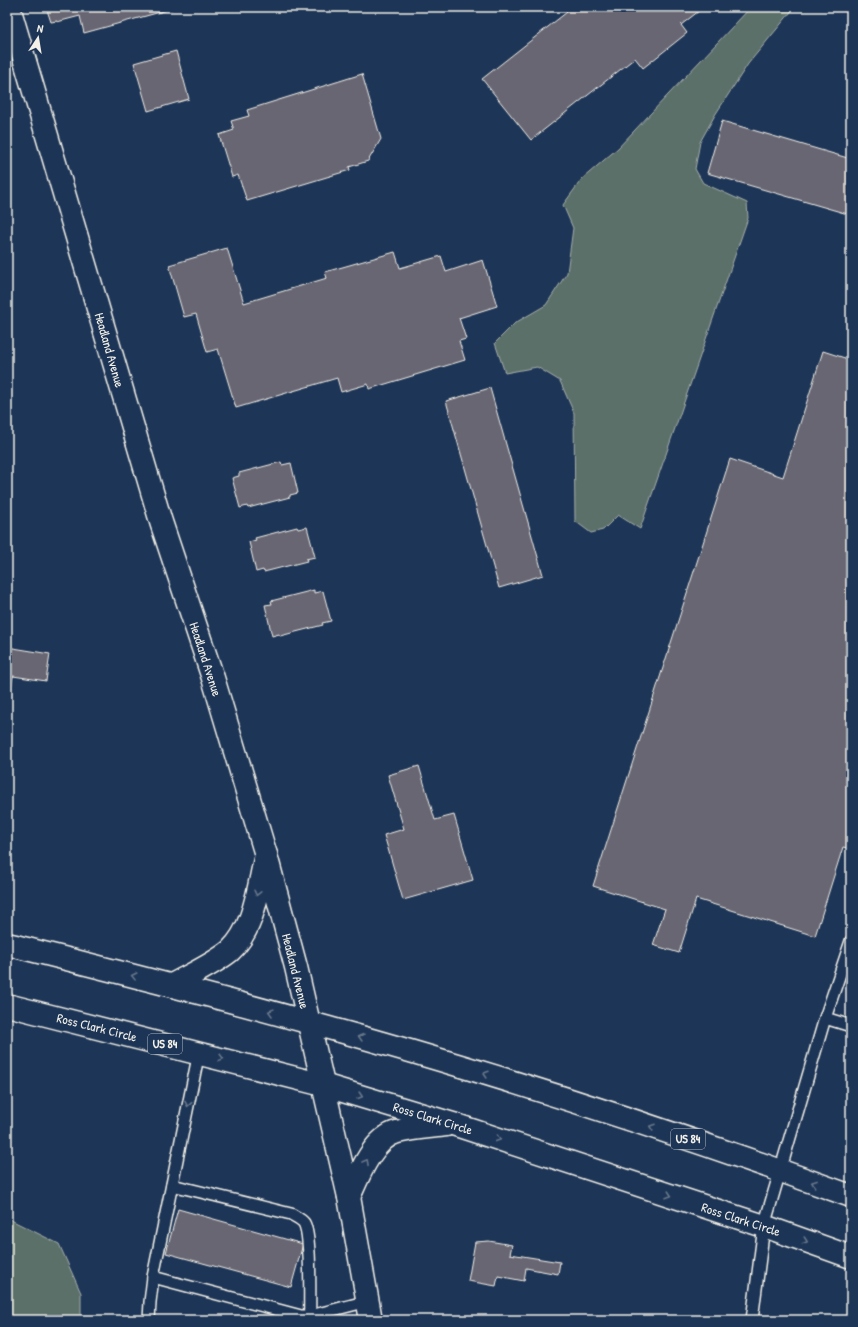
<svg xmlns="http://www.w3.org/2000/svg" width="858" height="1327" viewBox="0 0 858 1327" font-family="'Patrick Hand',sans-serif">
<rect width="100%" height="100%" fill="#1d3557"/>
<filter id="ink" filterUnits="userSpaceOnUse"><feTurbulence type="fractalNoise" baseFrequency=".025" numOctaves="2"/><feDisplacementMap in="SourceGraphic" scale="8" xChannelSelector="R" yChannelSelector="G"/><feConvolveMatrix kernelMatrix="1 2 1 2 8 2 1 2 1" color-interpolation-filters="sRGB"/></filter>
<g filter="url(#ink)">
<g fill="#5b6f6a" stroke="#a8b0a9">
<path d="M751 7H795L748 64 715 115 700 142 695 169 703 183 747 203 748 218 640 529 618 515 603 530 591 533 575 521 574 413 560 381 537 367 505 373 495 343 515 323 546 305 567 273 573 228 563 205 582 179 618 148Z"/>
<path d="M7 1218 59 1244 81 1293V1320H7Z"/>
</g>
<g fill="#686673" stroke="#f4f1e8">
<path d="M46 7H175V8L84 33 80 16 57 22V21L51 22Z"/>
<path d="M563 7H704L681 25 687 33 643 68 635 58 531 140 482 79 567 12Z"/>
<path d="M176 51 189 99 148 111 134 63Z"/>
<path d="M362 74 381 139 368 161 349 167 350 170 247 201 238 175 232 177 219 135 234 130 231 121 249 116 247 110Z"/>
<path d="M722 121 851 159V215L707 173Z"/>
<path d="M227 248 244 303 327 278 325 272 395 252 400 268 441 256 446 272 483 260 497 306 459 318 466 339 459 341 465 360 369 389 368 384 341 392 337 378 236 408 218 349 207 352 196 314 184 317 169 265Z"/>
<path d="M823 351 851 360V849L843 847 815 936 696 899 679 953 653 945 665 909 593 886 730 459 783 477Z"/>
<path d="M490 388 543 575 499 588 446 401Z"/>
<path d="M281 462 282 465 291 463 298 493 290 495V497L248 508 247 506 240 508 232 478 239 476V473Z"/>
<path d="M297 527 298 529 307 527 315 557 306 559 307 561 264 572 263 570 256 572 249 542 256 540 255 538Z"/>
<path d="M314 590V593L323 591 331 621 322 623 323 625 280 636 279 634 272 636 265 605 272 604 271 601Z"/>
<path d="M7 647 50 654 46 681 13 676 10 695H7Z"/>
<path d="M419 766 435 820 454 815 473 880 403 900 384 835 404 829 388 775Z"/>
<path d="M178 1209 303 1244 291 1287 166 1253Z"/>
<path d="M489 1241 512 1245 510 1254 560 1262 558 1274 526 1268 524 1281 498 1276 496 1286 468 1281 475 1242Z"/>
</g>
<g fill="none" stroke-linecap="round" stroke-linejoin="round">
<g stroke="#f4f1e8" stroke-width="14">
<g id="service">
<path d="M825 1018 851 1026"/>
<path d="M172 1185 291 1214C296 1217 301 1219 304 1223 312 1237 309 1301 310 1320"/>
<path d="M153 1277 301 1316H310L368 1301"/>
<path d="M149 1320 150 1302 153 1277 199 1052"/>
<path d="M752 1320 764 1226 825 1018 851 941"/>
</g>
</g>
<g stroke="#f4f1e8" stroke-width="25">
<path id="secondary" d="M9 7 161 522 213 678 266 855 296 967 349 1197 371 1320"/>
</g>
<g stroke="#f4f1e8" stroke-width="25">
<g id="trunk">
<path d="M7 944C107 969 208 994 307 1022 491 1072 672 1131 851 1196"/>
<path d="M172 985C190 975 214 964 230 951 255 928 258 887 266 855"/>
<path d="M7 1005 323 1085 453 1124 764 1226 851 1257"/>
<path d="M349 1197C358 1177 373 1138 397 1132 412 1128 430 1127 446 1125"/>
</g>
</g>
<use href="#service" stroke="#1d3557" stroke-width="11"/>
<use href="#secondary" stroke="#1d3557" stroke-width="22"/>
<use href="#trunk" stroke="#1d3557" stroke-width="22"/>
</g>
<defs><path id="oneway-chevron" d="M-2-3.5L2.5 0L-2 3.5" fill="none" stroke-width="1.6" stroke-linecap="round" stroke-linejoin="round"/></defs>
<g stroke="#68778a">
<use href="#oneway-chevron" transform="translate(257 893) rotate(103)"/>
<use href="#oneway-chevron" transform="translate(134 976) rotate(-166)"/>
<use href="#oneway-chevron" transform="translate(271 1012) rotate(-165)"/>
<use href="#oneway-chevron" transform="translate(361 1037) rotate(-164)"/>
<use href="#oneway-chevron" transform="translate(221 1058) rotate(15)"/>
<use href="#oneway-chevron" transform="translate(486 1074) rotate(-163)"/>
<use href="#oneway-chevron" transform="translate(360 1096) rotate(17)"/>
<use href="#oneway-chevron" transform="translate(188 1104) rotate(101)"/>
<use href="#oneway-chevron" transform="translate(652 1127) rotate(-161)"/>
<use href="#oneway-chevron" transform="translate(498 1139) rotate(18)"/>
<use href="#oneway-chevron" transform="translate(366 1162) rotate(-61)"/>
<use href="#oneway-chevron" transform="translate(814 1183) rotate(-160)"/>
<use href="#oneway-chevron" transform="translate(669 1195) rotate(18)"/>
<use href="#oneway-chevron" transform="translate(805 1241) rotate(19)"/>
</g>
</g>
<g text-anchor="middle" stroke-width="3" stroke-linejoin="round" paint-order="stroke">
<g fill="#1d3557" stroke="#b4b9bc" stroke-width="1">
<rect x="148" y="1034" width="34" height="20" rx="3"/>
<rect x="671" y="1129" width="34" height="20" rx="3"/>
</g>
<g font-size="12" font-weight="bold" fill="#f4f1e8">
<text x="165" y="1048">US 84</text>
<text x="688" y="1143">US 84</text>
</g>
<g font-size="13" fill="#f4f1e8" stroke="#1d3557">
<text transform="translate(110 350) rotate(74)" y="5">Headland Avenue</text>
<text transform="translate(206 659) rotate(72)" y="5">Headland Avenue</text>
<text transform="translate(296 971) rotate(76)" y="5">Headland Avenue</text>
<text transform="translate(97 1027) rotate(14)" y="5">Ross Clark Circle</text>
<text transform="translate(433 1118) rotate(17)" y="5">Ross Clark Circle</text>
<text transform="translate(741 1219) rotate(18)" y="5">Ross Clark Circle</text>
</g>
</g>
<rect width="858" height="1327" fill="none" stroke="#1d3557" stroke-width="24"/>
<rect x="12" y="12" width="834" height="1303" fill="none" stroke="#f4f1e8" stroke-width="1.5" filter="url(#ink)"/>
<g transform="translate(38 38) rotate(12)" stroke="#1d3557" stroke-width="3" paint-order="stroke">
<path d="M0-3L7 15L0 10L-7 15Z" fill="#f4f1e8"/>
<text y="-6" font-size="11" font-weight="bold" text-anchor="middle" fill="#f4f1e8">N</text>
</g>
</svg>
